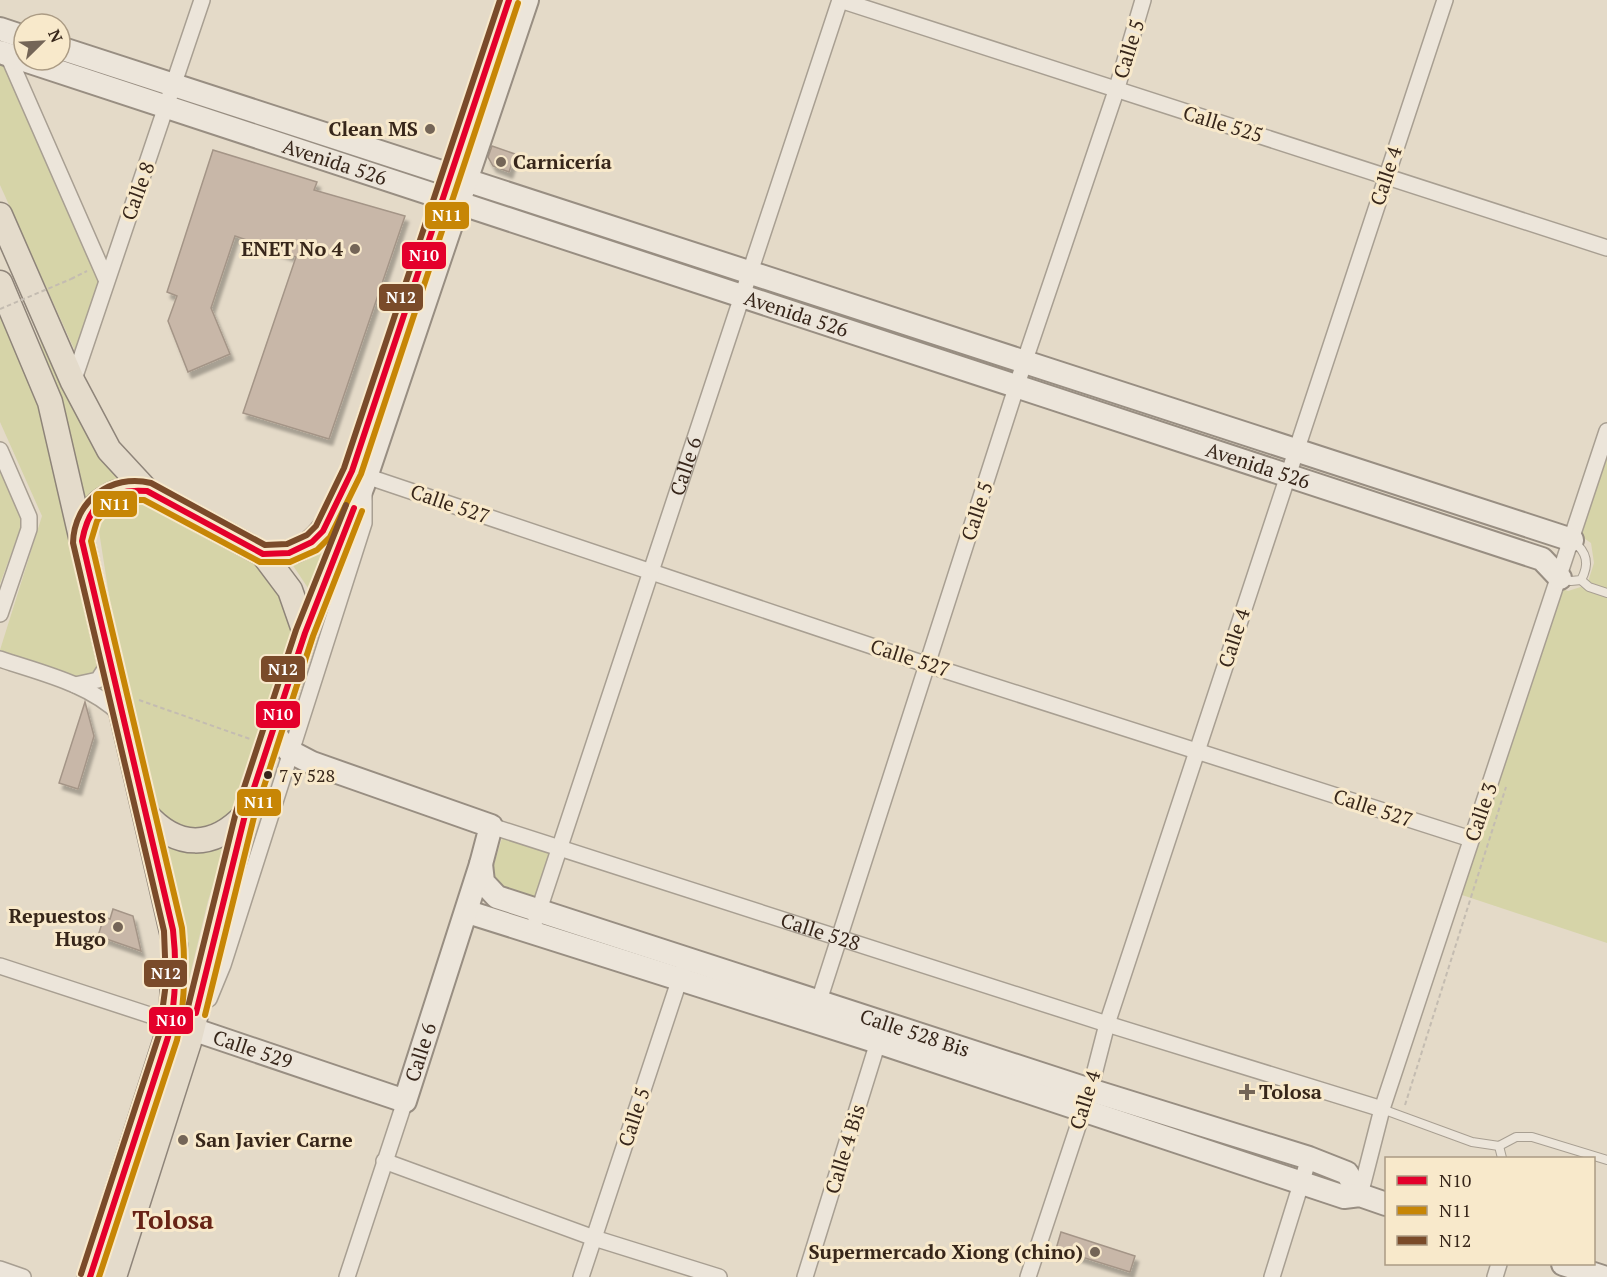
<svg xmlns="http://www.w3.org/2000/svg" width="1607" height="1277" viewBox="0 0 1607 1277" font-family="'PT Serif',serif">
<defs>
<filter id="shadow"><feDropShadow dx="3.5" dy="6" stdDeviation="1.5" flood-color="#0004"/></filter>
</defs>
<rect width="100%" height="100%" fill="#e4dac8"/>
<g fill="#d6d4a8">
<path d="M0 61 3 62 102 282 75 351 0 185Z"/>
<path d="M0 306 35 383 102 659 93 674 80 678 0 650 42 516 0 422Z"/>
<path d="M35 323 124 478 103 484 86 503Z"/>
<path d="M1607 437V943L1456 893 1557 587 1568 591 1587 585 1594 563 1591 543 1575 532Z"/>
<path d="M0 465 24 519 0 584Z"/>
<path d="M351 495 308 588 288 558Z"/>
<path d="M145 500 263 565 296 627 236 813C203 834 192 842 158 817L117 646 98 525 116 501Z"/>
<path d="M162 837H228L208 901 183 1004Z"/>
<path d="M502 838 552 853 539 899 496 888 490 877Z"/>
</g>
<g fill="#c8b7a8" stroke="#a49587" stroke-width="1.5" filter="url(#shadow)">
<path d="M492 146 515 154 509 172 493 166 488 157Z"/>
<path d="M213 150 317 182 314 190 405 216 329 439 243 413 296 257 235 236 211 308 230 354 188 372 168 321 177 296 167 292Z"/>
<path d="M85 702 94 736 78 789 59 783Z"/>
<path d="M113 909 133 916 141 951 98 936 104 917 110 919Z"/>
<path d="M1061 1232 1135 1256 1130 1272 1056 1249Z"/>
</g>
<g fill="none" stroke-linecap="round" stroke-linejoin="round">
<g stroke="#a89f92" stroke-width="10">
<g id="lane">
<path d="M1561 579 1571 581 1581 580C1590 564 1587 552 1573 541"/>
<path d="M1581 580 1589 587 1607 593"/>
<path d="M1382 1109 1472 1142 1499 1146 1516 1137H1532L1607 1160"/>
<path d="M1499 1146 1502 1158"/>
</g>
</g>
<g stroke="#a89f92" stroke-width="18">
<g id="street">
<path d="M840 0 1607 248"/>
<path d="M6 51 106 279"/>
<path d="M73 382 202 0"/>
<path d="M0 450 29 517V529L0 614"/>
<path d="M357 473 928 665 1471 839"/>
<path d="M0 659C41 673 88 683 120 714"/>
<path d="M75 685 98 680 109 663"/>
<path id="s1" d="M491 826 1107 1024 1382 1109"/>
<path id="s2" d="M536 919 840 0"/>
<path d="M0 966 177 1024"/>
<path d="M209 999 223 965 364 523V490"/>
<path d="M816 1010 1025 360 1116 91 1143 0"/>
<path d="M384 1161 594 1238 719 1277"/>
<path d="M1360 1195 1382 1109 1607 431"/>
<path d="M0 1269 23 1277"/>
<path d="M347 1277 405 1101"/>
<path d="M581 1277 682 972"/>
<path d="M805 1277 878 1042 877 1033"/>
<path d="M1028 1277 1090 1090 1107 1024 1445 0"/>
<path d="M1272 1277 1309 1158"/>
<path d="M1495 1277 1499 1264"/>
</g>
</g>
<g stroke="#988e82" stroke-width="26">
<g id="secondary">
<path d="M0 29 24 37"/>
<path d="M60 48 1572 540"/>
<path d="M0 52 24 60"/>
<path id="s3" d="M24 60 1542 559 1560 578"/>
<path d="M447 189 509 0"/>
<path d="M263 554C275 554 288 555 299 549 340 531 359 448 373 408"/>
<path d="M305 633 363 486 527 0"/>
<path id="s4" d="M481 864 483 882 497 897 1090 1090 1309 1158 1347 1173 1360 1195"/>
<path d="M468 912 878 1042 1344 1197 1360 1195 1386 1204"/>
<path id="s5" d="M192 1029 405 1101 481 864 491 826 312 763 289 751 272 731"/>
<path d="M1563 1264 1603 1277"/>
</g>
</g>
<g stroke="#8e8479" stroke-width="27">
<g id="primary">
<path d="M0 215 73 382 109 450 147 491 263 554 290 590 305 633 245 815 189 1042 114 1277"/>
<path d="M0 283 50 402 175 945 171 1023 90 1277"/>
<path d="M82 539C86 503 112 486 147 491"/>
<path d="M146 814C177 849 213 849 245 815"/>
</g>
</g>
<g stroke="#c4bcb1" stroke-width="2" stroke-dasharray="4.5 3" stroke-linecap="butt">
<path d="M71 279 87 271"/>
<path d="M139 700 250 739"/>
<path d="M1405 1105 1506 787"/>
</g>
<use href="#lane" stroke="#ece5da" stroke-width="8"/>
<use href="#street" stroke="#ece5da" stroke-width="15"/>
<use href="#secondary" stroke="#ece5da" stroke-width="22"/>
<use href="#primary" stroke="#e4dbcb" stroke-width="24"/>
<path stroke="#c4bcb1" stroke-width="2" stroke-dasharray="4.5 3" stroke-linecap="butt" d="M0 309 71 279"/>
<g stroke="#f8e9cb" stroke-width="10">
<g id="bus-1">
<path d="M196 1013 245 815 305 633 354 508"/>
<path d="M90 1277 168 1037C176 1001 177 966 173 930L82 541C89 503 108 488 147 491L263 554 289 553 312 542 323 531 352 471 509 0"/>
</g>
</g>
<g stroke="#f8e9cb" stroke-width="10">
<g id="bus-2">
<path d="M205 1015 254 817 313 636 362 511"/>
<path d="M99 1277 177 1040C185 1003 186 966 182 928L91 541 97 521 108 507 124 500H144L260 562H290L317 550 330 537 361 474 518 3"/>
</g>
</g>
<g stroke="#f8e9cb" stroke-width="10">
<g id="bus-3">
<path d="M187 1011 236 812 296 630 346 505"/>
<path d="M81 1274 159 1035 166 983 164 931 73 543C74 501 111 473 151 483L265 545 287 544 307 535 316 526 344 468 500 0"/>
</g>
</g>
<use href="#bus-1" stroke="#e4002b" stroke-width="6"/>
<use href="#bus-2" stroke="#c78606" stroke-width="6"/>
<use href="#bus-3" stroke="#7a4b2a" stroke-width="6"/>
</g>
<g fill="#746557" stroke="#f8e9cb" stroke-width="2">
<circle cx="430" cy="129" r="6"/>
<circle cx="501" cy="162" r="6"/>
<circle cx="355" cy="249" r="6"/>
<circle cx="118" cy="927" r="6"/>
<path d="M1244 1083h6v6h6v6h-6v6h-6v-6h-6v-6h6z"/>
<circle cx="183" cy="1140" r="6"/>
<circle cx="1095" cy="1252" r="6"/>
</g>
<circle fill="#37261a" stroke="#f8e9cb" stroke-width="2" cx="268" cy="775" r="5"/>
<g text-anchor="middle" stroke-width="6" stroke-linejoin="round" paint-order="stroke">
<g font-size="18" fill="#37261a" stroke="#f8e9cb" text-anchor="start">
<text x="279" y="782">7 y 528</text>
</g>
<g font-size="20" fill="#37261a" stroke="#f8e9cb">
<text transform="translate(1129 49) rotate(-73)" y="7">Calle 5</text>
<text transform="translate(1223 124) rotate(17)" y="7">Calle 525</text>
<text dy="7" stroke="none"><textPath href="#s3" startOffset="327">Avenida 526</textPath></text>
<text transform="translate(1386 176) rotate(-72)" y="7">Calle 4</text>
<text transform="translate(138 191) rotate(-70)" y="7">Calle 8</text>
<text dy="7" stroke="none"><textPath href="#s3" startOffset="813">Avenida 526</textPath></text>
<text dy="7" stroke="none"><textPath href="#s2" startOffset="477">Calle 6</textPath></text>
<text dy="7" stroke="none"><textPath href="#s3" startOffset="1299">Avenida 526</textPath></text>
<text transform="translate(450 504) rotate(19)" y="7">Calle 527</text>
<text transform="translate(977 511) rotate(-72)" y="7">Calle 5</text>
<text transform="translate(1234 638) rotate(-72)" y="7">Calle 4</text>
<text transform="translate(910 658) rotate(18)" y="7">Calle 527</text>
<text transform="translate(1373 808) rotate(18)" y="7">Calle 527</text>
<text transform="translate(1481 812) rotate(-71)" y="7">Calle 3</text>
<text dy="7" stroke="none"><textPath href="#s1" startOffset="346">Calle 528</textPath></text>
<text dy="7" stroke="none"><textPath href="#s4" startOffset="478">Calle 528 Bis</textPath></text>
<text dy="7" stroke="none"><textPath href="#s5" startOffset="64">Calle 529</textPath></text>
<text dy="7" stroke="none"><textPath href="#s5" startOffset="276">Calle 6</textPath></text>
<text transform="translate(1085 1100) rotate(-73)" y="7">Calle 4</text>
<text transform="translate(634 1117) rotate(-72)" y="7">Calle 5</text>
<text transform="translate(845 1149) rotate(-73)" y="7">Calle 4 Bis</text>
</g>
<g font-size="20" font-weight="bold" fill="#37261a" stroke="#f8e9cb" text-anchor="end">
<text x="418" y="136">Clean MS</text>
<text x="513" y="169" text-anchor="start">Carnicería</text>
<text x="343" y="256">ENET No 4</text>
<text x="106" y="923">Repuestos<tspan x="106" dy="23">Hugo</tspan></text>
<text x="1259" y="1099" text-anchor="start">Tolosa</text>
<text x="195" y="1147" text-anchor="start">San Javier Carne</text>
<text x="1083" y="1259">Supermercado Xiong (chino)</text>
</g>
<g font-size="26" font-weight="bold" fill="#672316" stroke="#f8e9cb">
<text x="173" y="1229">Tolosa</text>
</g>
</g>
<g stroke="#f8e9cb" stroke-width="2">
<rect x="424" y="201" width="46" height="29" rx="6" fill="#c78606"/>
<rect x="401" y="241" width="46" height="29" rx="6" fill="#e4002b"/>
<rect x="378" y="283" width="46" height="29" rx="6" fill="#7a4b2a"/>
<rect x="92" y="490" width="46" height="28" rx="6" fill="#c78606"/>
<rect x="260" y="655" width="46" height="28" rx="6" fill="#7a4b2a"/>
<rect x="255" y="700" width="46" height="29" rx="6" fill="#e4002b"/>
<rect x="236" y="788" width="46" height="29" rx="6" fill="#c78606"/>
<rect x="143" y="959" width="45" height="29" rx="6" fill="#7a4b2a"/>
<rect x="148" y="1006" width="46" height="29" rx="6" fill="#e4002b"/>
</g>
<g font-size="16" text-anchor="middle" font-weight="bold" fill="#fff">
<text x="447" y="221">N11</text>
<text x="424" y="261">N10</text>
<text x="401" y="303">N12</text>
<text x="115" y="510">N11</text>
<text x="283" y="675">N12</text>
<text x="278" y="720">N10</text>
<text x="259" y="808">N11</text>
<text x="166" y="979">N12</text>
<text x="171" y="1026">N10</text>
</g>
<rect x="1385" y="1157" width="210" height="108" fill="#f8e9cb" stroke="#ab9b84" stroke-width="1.5"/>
<rect x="1397" y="1176" width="30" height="9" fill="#e4002b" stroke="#ab9b84" stroke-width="1.5"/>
<text x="1439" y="1187" font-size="18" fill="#37261a">N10</text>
<rect x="1397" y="1206" width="30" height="9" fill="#c78606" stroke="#ab9b84" stroke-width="1.5"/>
<text x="1439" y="1217" font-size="18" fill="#37261a">N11</text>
<rect x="1397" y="1236" width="30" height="9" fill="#7a4b2a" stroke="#ab9b84" stroke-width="1.5"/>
<text x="1439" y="1247" font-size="18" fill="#37261a">N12</text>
<g transform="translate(42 42) rotate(66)"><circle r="28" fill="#f8e9cb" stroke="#ab9b84" stroke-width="1.5"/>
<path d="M0-4.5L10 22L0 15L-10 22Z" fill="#746557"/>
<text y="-9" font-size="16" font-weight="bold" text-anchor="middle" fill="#37261a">N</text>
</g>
</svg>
